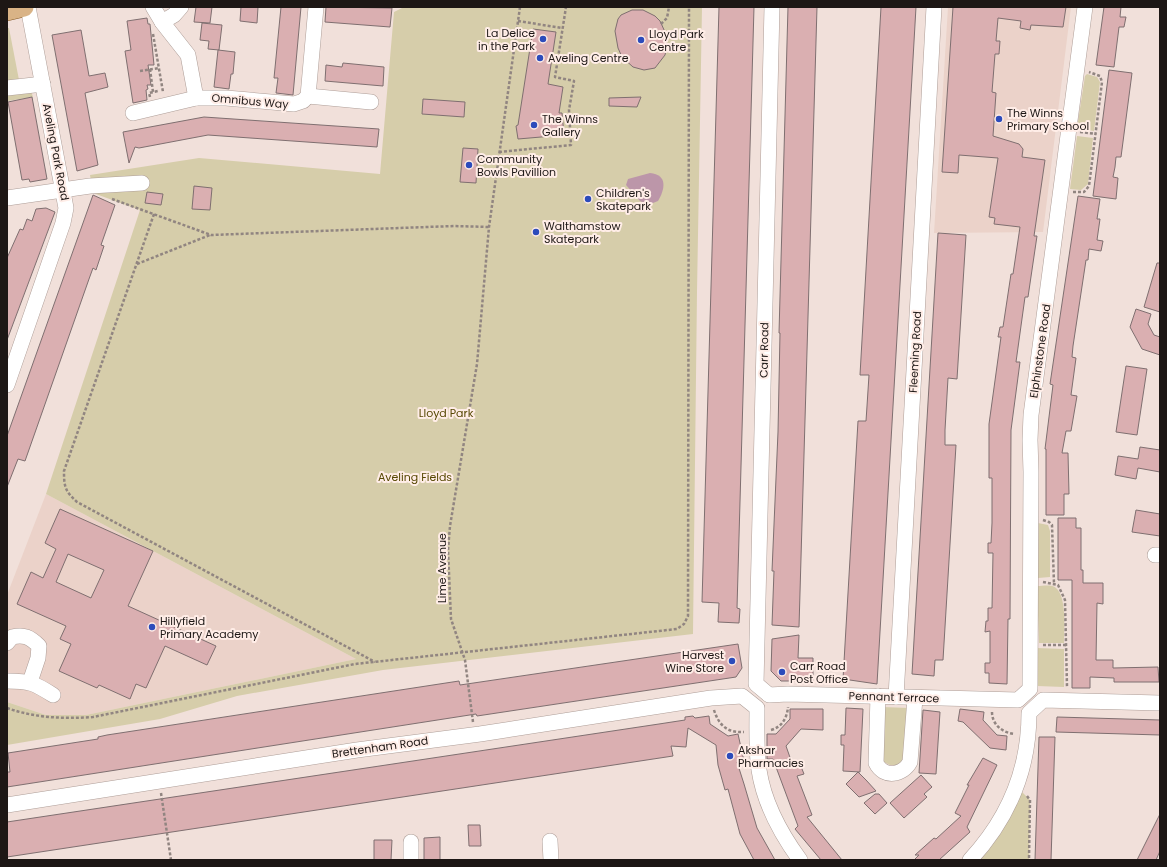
<svg xmlns="http://www.w3.org/2000/svg" width="1167" height="867" viewBox="0 0 1167 867" font-family="Poppins,sans-serif">
<rect width="100%" height="100%" fill="#f1e0da"/>
<g fill="#ebd2c9">
<path d="M948 7H1071L1043 232 934 233Z"/>
<path d="M46 494 356 659 86 715H46L7 702V595Z"/>
</g>
<g fill="#d6cdaa">
<path d="M404 7H702L697 292 693 634 383 670 237 696 160 719 7 745V702L46 715H86L356 659 46 494 140 210 93 193 90 175 199 158 380 174 394 12Z"/>
<path d="M7 28H9L19 80 7 84Z"/>
<path d="M1087 74 1097 77 1100 82 1094 131 1077 128 1085 76Z"/>
<path d="M7 91H31L33 97 7 101Z"/>
<path d="M1077 136 1093 138 1088 184 1081 190 1070 189Z"/>
<path d="M1038 523 1048 525 1050 531V577L1038 578Z"/>
<path d="M1037 586C1043 586 1052 584 1056 588 1067 597 1064 630 1064 643H1039Z"/>
<path d="M1037 648 1064 649V687L1037 686Z"/>
<path d="M882 707 909 708 907 757 899 765H890L884 762Z"/>
<path d="M1016 786 1030 800 1029 860H970Z"/>
</g>
<path fill="#bc96a9" d="M650 173C668 175 665 189 658 201L648 205 640 201 626 185 628 179Z"/>
<g fill="#daafb1" stroke="#7f6f70" fill-rule="evenodd">
<path d="M196 7H212L210 23 194 22Z"/>
<path d="M241 7H258L257 23 240 21Z"/>
<path d="M281 7H301L293 95 276 93 278 78H274Z"/>
<path d="M326 7 392 8 390 27 325 22Z"/>
<path d="M719 7H754L737 608 740 609 739 623 718 622 719 603 702 602Z"/>
<path d="M788 7H817L799 627 772 625 774 571H772L778 432 780 333H779Z"/>
<path d="M881 7H916L877 684 843 679 858 421H866L867 406 869 375H860Z"/>
<path d="M953 7H1066L1063 27 1031 25 1030 30 1020 28 1021 21 998 18 996 41H1000L999 54H995L992 92 996 93 993 136 1019 144 1023 149 1022 157 1045 160 1034 236H1037L1028 297H1025L1016 362H1020L1011 430 1010 619H1008L1007 684 989 683V673H985V663H990V631L985 632 986 621H988V608H992L993 553H988V543H991L992 523V478H989V424L1001 337H998L1000 327H1003L1011 274H1013L1020 227 994 224 995 218 989 217 998 158 959 155 958 173 942 172Z"/>
<path d="M1104 7H1121L1120 17H1126L1124 27H1119L1114 67 1096 65Z"/>
<path d="M632 10H643L655 16 660 21 665 32 667 46 665 55 655 68 644 70 633 67 622 57 618 48 615 31 618 19 621 15Z"/>
<path d="M147 18 148 24H150L154 65H148L151 85H147L148 89 146 90 147 100 133 103 125 51 131 50 127 21Z"/>
<path d="M202 23 222 25 219 50 208 49 209 41 200 40Z"/>
<path d="M533 29 556 32 548 84 563 87 559 113H562L564 135 518 139 516 126 518 125Z"/>
<path d="M81 30 89 76 105 73 108 87 85 93 98 165 77 171 52 35Z"/>
<path d="M218 50 235 52 233 74H231L229 89 214 87Z"/>
<path d="M343 63 384 67 383 86 325 81 326 65 342 67Z"/>
<path d="M1109 70 1132 73 1121 157H1116L1115 167 1113 177 1118 178 1116 199 1093 196Z"/>
<path d="M32 97 47 179 30 182 29 179 22 180 8 102Z"/>
<path d="M641 97 637 107 609 106V98Z"/>
<path d="M423 99 465 102 464 117 422 114Z"/>
<path d="M204 117 379 129 377 147 208 135 139 148 135 147 129 163 123 132Z"/>
<path d="M463 148 478 149 476 183 460 182Z"/>
<path d="M194 186 212 188 210 210 192 209Z"/>
<path d="M147 192 163 194 161 205 145 203Z"/>
<path d="M93 195 115 205 101 245 104 246 96 270 93 268 89 279 25 461 18 459 7 487V436Z"/>
<path d="M1078 196 1100 199 1097 219H1100L1097 240 1103 241 1101 251 1089 249 1088 260H1086L1073 346 1072 357 1076 358 1071 395 1077 396 1071 431H1066L1062 453H1068L1069 494H1064V515H1046V449H1045L1053 385 1050 384Z"/>
<path d="M46 208 55 212 7 340V258L20 229 23 230 27 219 32 221 36 209Z"/>
<path d="M938 233 966 235 957 379 948 378 945 430V445H956L943 660H935L934 676 912 674Z"/>
<path d="M1157 263H1160V312L1144 307Z"/>
<path d="M1136 309 1151 314 1148 324 1154 335 1160 337V355L1142 349 1130 327Z"/>
<path d="M1126 366 1147 369 1137 435 1116 432Z"/>
<path d="M1140 447 1160 450V472L1138 468 1136 479 1115 475 1118 456 1138 459Z"/>
<path d="M60 509 153 551 128 606 216 646 207 665 165 646 146 688 136 684 130 699 99 685 97 688 59 671 71 644 60 639 66 626 17 604 31 572 43 578 56 549 45 543ZM68 554 104 570 91 598 56 582Z"/>
<path d="M1136 510 1160 514V536L1132 532Z"/>
<path d="M1058 518H1076V528H1081V570H1083V583H1103V604L1097 603 1096 660H1113V668L1158 667 1159 682H1114V678L1090 677V688H1072V580H1058Z"/>
<path d="M799 635 798 658H813V681H781L771 671 772 639Z"/>
<path d="M738 644 742 668 736 677 477 716 476 714 7 787V772H10L8 753 98 739V737L107 735 459 681 460 685Z"/>
<path d="M846 708 863 709 860 772 843 771 844 745H841V735H845Z"/>
<path d="M790 709H823V730L801 729 786 746 793 766 800 764 804 774 797 776 812 815 807 817 842 860H821L795 829 798 826 773 759H767V734H776L790 719Z"/>
<path d="M960 709 984 712 983 720 997 735 1007 736 1006 750 990 748 963 722 958 721Z"/>
<path d="M923 710 940 712 936 774 919 773Z"/>
<path d="M693 716 695 718 709 716 710 724 728 736 738 734 744 761 737 762 744 784 757 828 775 860H754L740 834 728 789 725 790 718 765 716 745 688 728 686 747 671 746 673 756 7 857V822L659 724 685 720V717Z"/>
<path d="M1057 717 1160 720V735L1056 732Z"/>
<path d="M1039 737H1055L1051 860H1035Z"/>
<path d="M983 758 997 765 967 827 970 832 939 860H914L919 855H915L934 838 936 839 961 816 955 813 969 785H967Z"/>
<path d="M858 772 866 780 876 791 859 797 846 784Z"/>
<path d="M921 775 932 787 924 794 927 797 904 818 890 803Z"/>
<path d="M875 794H879L887 803 875 814 864 803Z"/>
<path d="M1160 814V851L1156 860H1137Z"/>
<path d="M468 825H480L481 846H469Z"/>
<path d="M440 837V860H424V838Z"/>
<path d="M374 840H392L391 860H374Z"/>
</g>
<g fill="none" stroke-linecap="round" stroke-linejoin="round">
<g stroke="#ae9e98" stroke-width="16">
<g id="minor">
<path d="M153 7 162 22 188 55 196 98H226L294 104 303 101 308 96 316 7"/>
<path d="M772 7 756 684 769 695 788 694 1018 700 1030 689 1031 472 1030 440 1031 415 1085 7"/>
<path d="M162 22 174 15 181 7"/>
<path d="M7 88 43 84"/>
<path d="M308 96 371 102"/>
<path d="M133 113 196 98"/>
<path d="M7 198 90 186 142 183"/>
<path d="M7 385 63 223 66 208 28 7"/>
<path d="M1155 555H1160"/>
<path d="M7 643 12 637C24 634 30 637 39 646L38 658 30 682"/>
<path d="M7 681C30 681 34 683 53 695"/>
<path d="M878 696 876 763C884 779 903 775 910 762L915 698"/>
<path d="M896 697 934 7"/>
<path d="M7 805 357 750 480 734 711 698 742 696 757 708C757 729 756 750 759 770 764 803 781 834 800 860"/>
<path d="M550 841 551 860"/>
<path d="M411 842V860"/>
<path d="M970 860C1008 819 1029 769 1029 713L1043 700 1160 703"/>
</g>
</g>
<g stroke="#865c2a" stroke-width="20">
<path id="major" d="M7 11 24 7"/>
</g>
<g stroke="#918581" stroke-width="2.5" stroke-dasharray="3 2" stroke-linecap="butt">
<path d="M518 21 562 28"/>
<path d="M661 24 667 18 669 7"/>
<path d="M153 34 163 92"/>
<path d="M150 69 153 92"/>
<path d="M140 71 159 68"/>
<path d="M150 97 149 93 158 91"/>
<path d="M1080 132 1096 134"/>
<path d="M499 152 571 145 569 110 574 81 555 77 566 7"/>
<path d="M1073 192H1084L1089 186 1102 82 1100 76 1089 72"/>
<path d="M112 199 211 235 454 226 489 227"/>
<path d="M154 214 64 471C64 487 65 491 77 502L375 662"/>
<path d="M137 264 210 235"/>
<path d="M1043 520 1049 522 1052 525 1054 584"/>
<path d="M1043 582 1058 585 1065 600 1067 687"/>
<path d="M1043 645H1066"/>
<path d="M7 708C35 718 63 719 93 717L355 664 677 629 684 624 688 616 689 7"/>
<path d="M714 710C719 726 728 733 744 732"/>
<path d="M992 712C992 725 1003 733 1015 734"/>
<path d="M473 722 465 660 451 619 448 550 450 526 477 364 489 227 520 7"/>
<path d="M771 730C782 727 787 718 788 707"/>
<path d="M161 793 171 860"/>
<path d="M1027 796 1030 800 1029 860"/>
</g>
<use href="#minor" stroke="#fff" stroke-width="15"/>
<use href="#major" stroke="#d9b386" stroke-width="19"/>
</g>
<g fill="#2c4bbb" stroke="#ffede7" stroke-width="1.5">
<circle cx="543" cy="39" r="4"/>
<circle cx="641" cy="40" r="4"/>
<circle cx="540" cy="58" r="4"/>
<circle cx="999" cy="119" r="4"/>
<circle cx="534" cy="125" r="4"/>
<circle cx="469" cy="165" r="4"/>
<circle cx="588" cy="199" r="4"/>
<circle cx="536" cy="232" r="4"/>
<circle cx="152" cy="627" r="4"/>
<circle cx="732" cy="661" r="4"/>
<circle cx="782" cy="672" r="4"/>
<circle cx="730" cy="756" r="4"/>
</g>
<g text-anchor="middle" stroke-width="4" stroke-linejoin="round" paint-order="stroke">
<g font-size="11" fill="#1d1715" stroke="#ffede7" text-anchor="start">
<text x="535" y="37" text-anchor="end">La Delice<tspan x="535" dy="13">in the Park</tspan></text>
<text x="649" y="38">Lloyd Park<tspan x="649" dy="13">Centre</tspan></text>
<text x="548" y="62">Aveling Centre</text>
<text x="1007" y="117">The Winns<tspan x="1007" dy="13">Primary School</tspan></text>
<text x="542" y="123">The Winns<tspan x="542" dy="13">Gallery</tspan></text>
<text x="477" y="163">Community<tspan x="477" dy="13">Bowls Pavillion</tspan></text>
<text x="596" y="197">Children's<tspan x="596" dy="13">Skatepark</tspan></text>
<text x="544" y="230">Walthamstow<tspan x="544" dy="13">Skatepark</tspan></text>
<text x="160" y="625">Hillyfield<tspan x="160" dy="13">Primary Academy</tspan></text>
<text x="724" y="659" text-anchor="end">Harvest<tspan x="724" dy="13">Wine Store</tspan></text>
<text x="790" y="670">Carr Road<tspan x="790" dy="13">Post Office</tspan></text>
<text x="738" y="754">Akshar<tspan x="738" dy="13">Pharmacies</tspan></text>
</g>
<g font-size="11" fill="#1d1715" stroke="#ffede7">
<text transform="translate(250 101) rotate(5)" y="4">Omnibus Way</text>
<text transform="translate(56 152) rotate(79)" y="4">Aveling Park Road</text>
<text transform="translate(764 350) rotate(-89)" y="4">Carr Road</text>
<text transform="translate(1040 351) rotate(-82)" y="4">Elphinstone Road</text>
<text transform="translate(915 352) rotate(-87)" y="4">Fleeming Road</text>
<text transform="translate(442 568) rotate(-90)" y="4">Lime Avenue</text>
<text transform="translate(894 697) rotate(2)" y="4">Pennant Terrace</text>
<text transform="translate(380 747) rotate(-8)" y="4">Brettenham Road</text>
</g>
<g font-size="11" fill="#574803" stroke="#ffede7">
<text x="446" y="417">Lloyd Park</text>
<text x="415" y="481">Aveling Fields</text>
</g>
</g>
<rect width="1167" height="867" fill="none" stroke="#1d1715" stroke-width="16"/>
</svg>
